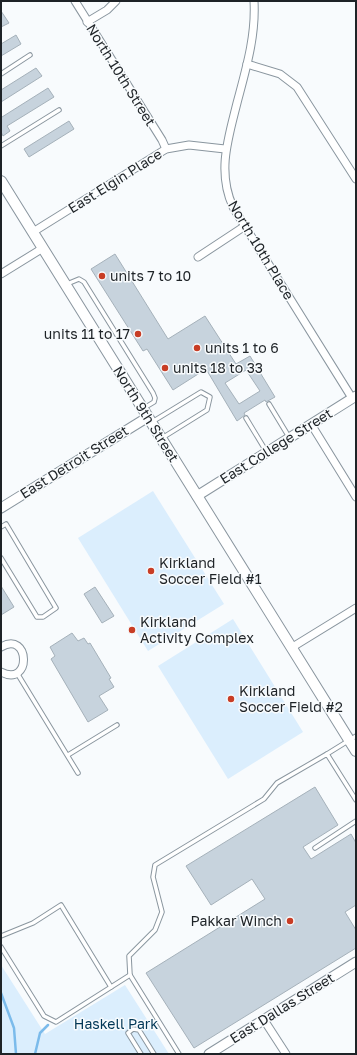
<svg xmlns="http://www.w3.org/2000/svg" width="357" height="1055" viewBox="0 0 357 1055" font-family="'Golos Text',sans-serif">
<rect width="100%" height="100%" fill="#f8fbfd"/>
<g fill="#dbeefd">
<path d="M153 491 224 604 148 651 78 538Z"/>
<path d="M233 619 303 732 228 779 158 666Z"/>
<path d="M1 965 45 1034 125 985 169 1054H1Z"/>
</g>
<g fill="none" stroke-linecap="round" stroke-linejoin="round">
<g stroke="#7bbbeb" stroke-width="2.5">
<path d="M1 993 14 1028 16 1054"/>
<path d="M35 1054 40 1033 48 1025"/>
</g>
</g>
<g fill="#c7d3dd" stroke="#a5b1ba" fill-rule="evenodd">
<path d="M1 11 9 23 1 27Z"/>
<path d="M16 35 21 44 1 56V44Z"/>
<path d="M36 68 42 76 1 102V90Z"/>
<path d="M48 88 54 97 7 126 10 131 3 136 1 132V116L2 117Z"/>
<path d="M69 121 74 129 29 157 24 149Z"/>
<path d="M115 254 168 339 205 316 236 364 250 356 275 397 266 402 265 400 244 413 245 415 237 421 206 369 173 390 147 349 143 351 91 269ZM246 370 260 391 239 404 225 383Z"/>
<path d="M1 586 14 607 1 615Z"/>
<path d="M95 587 114 616 102 623 84 594Z"/>
<path d="M72 633 78 641 84 638 88 644 90 643 111 678 109 679 114 687 99 696 108 710 88 722 51 659 55 656 50 647Z"/>
<path d="M315 787 338 825 303 847 311 859 351 834 356 843V905L345 912 356 930V948L194 1048 146 973 265 899 252 879 211 905 186 866Z"/>
</g>
<g fill="none" stroke-linecap="round" stroke-linejoin="round">
<g stroke="#8a969f" stroke-width="5.5">
<g id="service">
<path d="M1 74 30 55"/>
<path d="M1 146 59 110"/>
<path d="M67 284 79 279 84 282 153 393 155 398 154 402 144 408"/>
<path d="M269 404 289 437"/>
<path d="M246 418 266 451"/>
<path d="M152 422 201 392 210 397 207 410 162 438"/>
<path d="M1 527 6 524 56 608 43 617H37L1 558"/>
<path d="M17 673 78 773"/>
<path d="M327 754 356 736"/>
<path d="M68 755 117 725"/>
<path d="M315 848 356 821"/>
<path d="M1 936 33 923 61 905 111 987"/>
<path d="M1 947 44 1016 56 1022 130 975"/>
<path d="M141 1054 128 1033 133 1029 139 1030 154 1054"/>
<path d="M179 1054 130 975 129 956 155 930 162 912 153 877 155 865 264 799 277 783 327 754 356 800"/>
</g>
</g>
<g stroke="#8a969f" stroke-width="9">
<g id="minor">
<path d="M75 1 162 140 166 149"/>
<path d="M254 1C256 36 246 69 237 103 228 139 217 172 233 207L352 398"/>
<path d="M87 22 107 10 116 1"/>
<path d="M247 64 280 74 297 87 356 179"/>
<path d="M33 232 166 149 189 145 225 149"/>
<path d="M198 257 245 226"/>
<path d="M1 274 43 248"/>
<path d="M311 424 356 497"/>
<path d="M1 647C30 630 32 688 1 672"/>
<path d="M291 648 356 608"/>
<path d="M264 1020 286 1054"/>
</g>
</g>
<g stroke="#8a969f" stroke-width="11">
<g id="tertiary">
<path d="M197 496 356 396"/>
<path d="M1 508 148 417"/>
<path d="M209 1054 356 962"/>
</g>
</g>
<g stroke="#8a969f" stroke-width="12">
<path id="secondary" d="M1 181 356 751"/>
</g>
<use href="#service" stroke="#fff" stroke-width="3.5"/>
<use href="#minor" stroke="#fff" stroke-width="7"/>
<use href="#tertiary" stroke="#fff" stroke-width="9"/>
<use href="#secondary" stroke="#fff" stroke-width="10"/>
</g>
<g fill="#c83d25" stroke="#f8fbfd" stroke-width="1.5">
<circle cx="102" cy="276" r="4"/>
<circle cx="138" cy="334" r="4"/>
<circle cx="197" cy="348" r="4"/>
<circle cx="165" cy="368" r="4"/>
<circle cx="151" cy="571" r="4"/>
<circle cx="132" cy="630" r="4"/>
<circle cx="231" cy="699" r="4"/>
<circle cx="290" cy="921" r="4"/>
</g>
<g text-anchor="middle" stroke-width="3" stroke-linejoin="round" paint-order="stroke">
<g font-size="14" fill="#1e2327" stroke="#f8fbfd">
<text transform="translate(121 75) rotate(58)" y="5">North 10th Street</text>
<text transform="translate(115 181) rotate(-32)" y="5">East Elgin Place</text>
<text transform="translate(261 250) rotate(59)" y="5">North 10th Place</text>
<text transform="translate(146 414) rotate(58)" y="5">North 9th Street</text>
<text transform="translate(276 446) rotate(-32)" y="5">East College Street</text>
<text transform="translate(74 462) rotate(-32)" y="5">East Detroit Street</text>
<text transform="translate(282 1008) rotate(-32)" y="5">East Dallas Street</text>
</g>
<g font-size="14" fill="#1e2327" stroke="#f8fbfd" text-anchor="start">
<text x="110" y="281">units 7 to 10</text>
<text x="130" y="339" text-anchor="end">units 11 to 17</text>
<text x="205" y="353">units 1 to 6</text>
<text x="173" y="373">units 18 to 33</text>
<text x="159" y="568">Kirkland<tspan x="159" dy="16">Soccer Field #1</tspan></text>
<text x="140" y="627">Kirkland<tspan x="140" dy="16">Activity Complex</tspan></text>
<text x="239" y="696">Kirkland<tspan x="239" dy="16">Soccer Field #2</tspan></text>
<text x="282" y="926" text-anchor="end">Pakkar Winch</text>
</g>
<g font-size="14" fill="#023756" stroke="#f8fbfd">
<text x="116" y="1029">Haskell Park</text>
</g>
</g>
<rect width="357" height="1055" fill="none" stroke="#1e2327" stroke-width="4"/>
</svg>
